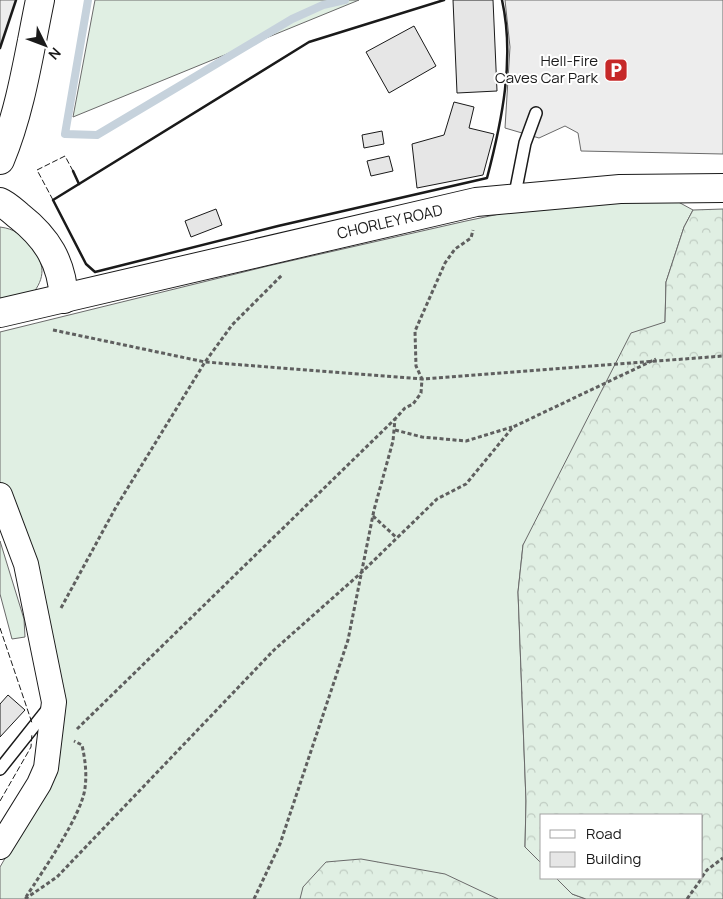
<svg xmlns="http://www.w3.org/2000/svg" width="723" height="899" viewBox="0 0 723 899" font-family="Manrope,sans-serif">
<defs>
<pattern id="forest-crowns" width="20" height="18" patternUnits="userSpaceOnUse" patternTransform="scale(1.25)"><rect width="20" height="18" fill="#e0efe3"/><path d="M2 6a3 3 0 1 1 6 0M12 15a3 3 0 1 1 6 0" fill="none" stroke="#c0ccc2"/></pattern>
</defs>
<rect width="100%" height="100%" fill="#fff"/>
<g fill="#e0efe3" stroke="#6a6a6a">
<path d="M95 0H359L73 117Z"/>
<path d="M671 198 693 210 684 227 666 282 665 322 523 545 518 592 526 801 525 847 542 864V878H556L572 894 586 899H0V867L49 783 32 566 0 482V332L268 266 466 221 504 213Z"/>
<path d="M0 227C15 229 20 234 30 245 43 261 47 274 34 292L0 304Z"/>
<path d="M0 541 24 619 25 637 12 639 0 594Z"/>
</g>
<g fill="url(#forest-crowns)" stroke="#6a6a6a">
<path d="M723 209V899H586L572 894 556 878H702V815H542V864L525 847 526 801 518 592 523 545 631 333 665 322 666 282 684 227 693 210Z"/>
<path d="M361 859 445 874 498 899H300L303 887 326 862Z"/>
</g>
<g fill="#ededed" stroke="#6a6a6a">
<path d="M0 0H16L0 48Z"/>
<path d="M505 0H723V154L581 151 578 133 565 126 539 138 505 128 510 47Z"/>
</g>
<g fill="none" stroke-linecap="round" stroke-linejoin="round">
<path stroke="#c6d2dc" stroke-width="8" d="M88 0 65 134 97 135 292 19 323 5 345 0"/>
</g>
<g fill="#e6e6e6" stroke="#1a1a1a">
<path d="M453 0H493L497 91 457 93Z"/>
<path d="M414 26 436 66 389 93 366 52Z"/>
<path d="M454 102 474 107 469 128 494 134 483 175 417 188 412 144 444 135Z"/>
<path d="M382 131 384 144 364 148 362 135Z"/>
<path d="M389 156 393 171 371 176 367 161Z"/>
<path d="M216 209 222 225 191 237 185 221Z"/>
<path d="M8 695 25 710 0 737V704Z"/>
</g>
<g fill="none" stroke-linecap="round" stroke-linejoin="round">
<g stroke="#1a1a1a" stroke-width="14">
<g id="service">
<path d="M514 199 525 143 536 113"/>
<path d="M0 769 50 706"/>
</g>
</g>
<g stroke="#1a1a1a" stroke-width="26">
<path id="minor" d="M0 495 26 564 54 702 46 768 39 784 0 847"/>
</g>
<g stroke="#1a1a1a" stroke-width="30">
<g id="tertiary">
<path d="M0 202C7 205 13 211 19 216 47 238 62 262 64 299"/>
<path d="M0 313 476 202 620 189 723 188"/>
</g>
</g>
<g stroke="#1a1a1a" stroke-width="30">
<path id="primary" d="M0 160C21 110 29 53 40 0"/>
</g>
<g stroke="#5f5f5f" stroke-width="3" stroke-dasharray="4 2.5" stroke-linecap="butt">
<path d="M53 330 205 362 422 379 723 356"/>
<path d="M395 430 422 437 466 441 512 427"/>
<path d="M373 516 397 538"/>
<path d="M61 608 116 507 205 362 232 325 282 275"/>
<path d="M77 729 395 419"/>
<path d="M702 877 707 870 723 858"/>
<path d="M26 897C42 872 82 815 85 788 87 773 85 759 82 745L74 741"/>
<path d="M25 899 57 877 274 650 362 572 437 499 466 484 513 427 656 359"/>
<path d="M254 899 280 844 348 640 374 510 393 441 395 419 405 408 413 404 421 393 422 379 416 366 415 331 445 263 455 249 471 238 473 230"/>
<path d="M687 899 702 878"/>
</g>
<use href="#service" stroke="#fff" stroke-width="11"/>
<use href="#minor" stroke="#fff" stroke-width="24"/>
<use href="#tertiary" stroke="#fff" stroke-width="28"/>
<use href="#primary" stroke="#fff" stroke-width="28"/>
<g stroke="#1a1a1a" stroke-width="1" stroke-dasharray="6 2.5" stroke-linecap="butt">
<path d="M53 200 37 170 65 156 73 171"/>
<path d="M0 628 32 723"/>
<path d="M0 801 31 747 32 733"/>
</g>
<g stroke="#1a1a1a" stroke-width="2.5">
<path d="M444 0 309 42 53 200 86 264 95 272 278 226 487 178C502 121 515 58 502 0"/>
<path d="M0 48 16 0"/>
<path d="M73 171 79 184"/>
</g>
</g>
<defs>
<g id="parking-square" transform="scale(1.25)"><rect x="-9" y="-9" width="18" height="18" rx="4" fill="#c62828" stroke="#fff"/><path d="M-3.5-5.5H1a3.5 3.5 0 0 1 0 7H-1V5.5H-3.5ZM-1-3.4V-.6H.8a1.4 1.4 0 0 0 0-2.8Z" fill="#fff"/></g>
</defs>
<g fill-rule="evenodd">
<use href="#parking-square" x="616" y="70"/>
</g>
<g text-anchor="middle" stroke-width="4" stroke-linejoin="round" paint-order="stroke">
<g font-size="15" fill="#1a1a1a" stroke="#fff" text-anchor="end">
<text x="598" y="66">Hell-Fire<tspan x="598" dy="17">Caves Car Park</tspan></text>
</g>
<g font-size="15" fill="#1a1a1a" stroke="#fff">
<text transform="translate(390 222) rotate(-13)" y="5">CHORLEY ROAD</text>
</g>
</g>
<rect x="540" y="814" width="162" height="65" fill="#ffffff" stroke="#a3a3a3"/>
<rect x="550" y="830" width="25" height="8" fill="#ffffff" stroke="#a3a3a3"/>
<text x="586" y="839" font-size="15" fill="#1a1a1a">Road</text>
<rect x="550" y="852" width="25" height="15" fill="#e6e6e6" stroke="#a3a3a3"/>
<text x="586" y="864" font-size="15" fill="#1a1a1a">Building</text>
<g transform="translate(45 45) rotate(132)" stroke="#ffffff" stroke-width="4" paint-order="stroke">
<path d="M0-4L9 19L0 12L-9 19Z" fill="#1a1a1a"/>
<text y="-8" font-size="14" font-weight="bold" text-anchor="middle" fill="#1a1a1a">N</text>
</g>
</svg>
